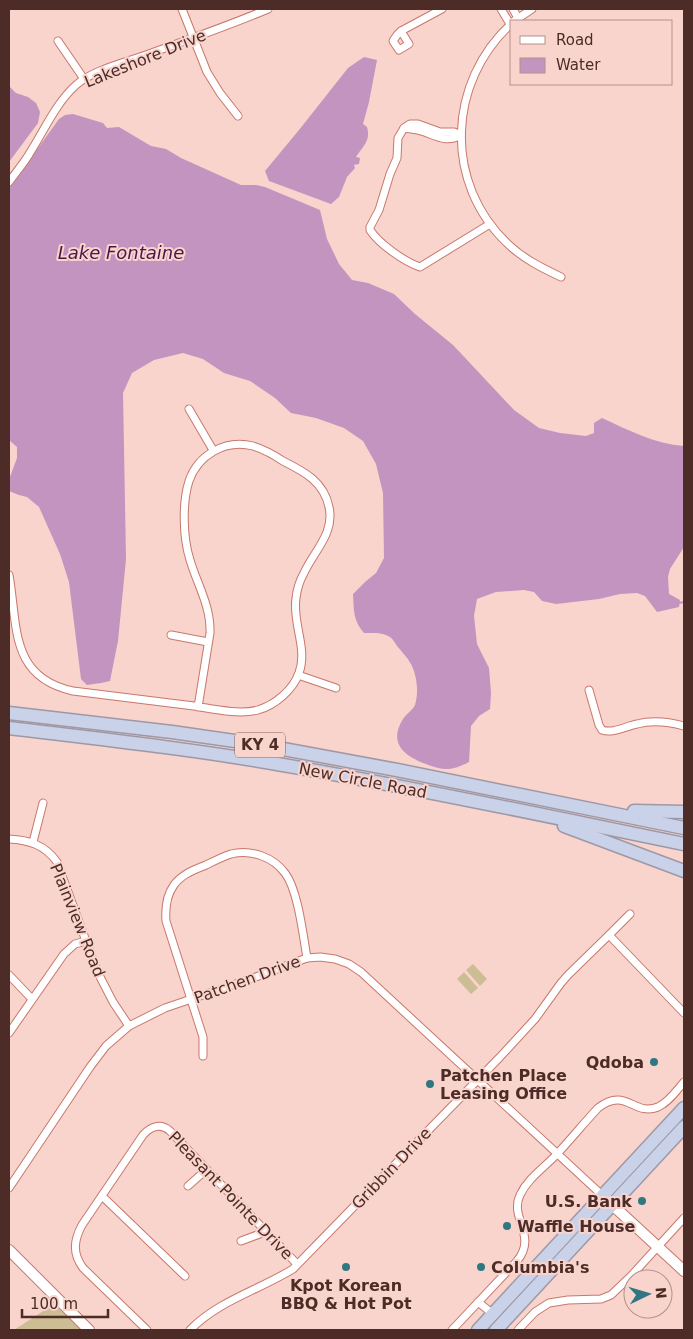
<svg xmlns="http://www.w3.org/2000/svg" width="693" height="1339" viewBox="0 0 693 1339" font-family="'DejaVu Sans',sans-serif">
<rect width="100%" height="100%" fill="#f8d4cd"/>
<g fill="#cdbd94">
<path d="M473 964 487 979 480 986 466 970Z"/>
<path d="M464 972 478 988 471 994 457 979Z"/>
<path d="M54 1304 83 1330H14Z"/>
</g>
<g fill="#c394bf">
<path d="M364 57 377 60 369 102 363 124 367 127C371 141 363 146 356 157L360 158 359 164 354 165 355 168 347 177 339 197 331 204 269 181 265 171 299 130 348 68Z"/>
<path d="M9 86 16 93 28 97 36 103 40 112 38 123 9 162Z"/>
<path d="M73 114 103 123 107 128 119 127 151 146 166 149 181 158 241 185H256L265 187 320 210 327 239 339 264 352 280 368 283 394 294 415 314 453 345 514 410 539 428 560 433 586 436 594 433V423L602 418C628 430 655 444 684 446V547L670 569 668 577 669 594 680 600 679 607 657 612 645 596 637 593 620 594 599 599 556 604 542 601 534 592 524 590 496 592 477 599 474 616 477 644 489 668 491 693 490 709 479 716 471 726 469 762C452 771 444 771 426 764 404 756 388 743 403 719 406 714 413 710 415 705 419 692 417 676 411 664 407 657 402 652 397 646 395 643 393 639 390 637 383 632 372 633 364 633 353 620 354 610 353 594L365 582 376 573 384 558 383 493 376 464 363 441 344 428 316 418 291 413 275 398 250 381 224 373 203 359 183 353 154 360 132 373 123 393 126 559 118 641 110 681 101 683 87 685 81 679 69 582 60 554 39 507 27 497 19 495 9 491 10 477 17 458V447L9 440V188L59 119 65 115Z"/>
</g>
<g fill="none" stroke-linecap="round" stroke-linejoin="round">
<path stroke="#c394bf" stroke-width="2" d="M679 603 684 602"/>
<g stroke="#c9776b" stroke-width="9">
<g id="street">
<path d="M182 9 207 72 220 93 238 116"/>
<path d="M501 9 510 24"/>
<path d="M513 9 518 18"/>
<path d="M514 21 532 9"/>
<path d="M512 23C447 82 443 184 509 245 524 259 542 268 561 277"/>
<path d="M401 31 409 44 399 50 393 41 397 35 401 31 442 9"/>
<path d="M58 41 84 79"/>
<path d="M404 128C409 129 415 129 421 131 435 135 446 144 461 135"/>
<path d="M461 135 454 132H440L418 124H410L404 128 398 138 397 158 390 174 379 210 370 227V230C379 244 405 262 420 267L490 224"/>
<path d="M9 182C16 172 25 162 31 151 45 129 56 103 76 85 93 70 124 63 146 55 187 40 228 26 268 9"/>
<path d="M189 409 213 450"/>
<path d="M9 575C18 625 9 677 73 691 113 696 153 701 194 706 213 709 239 715 258 710 275 705 293 690 299 673 308 648 292 623 296 598 297 589 300 580 304 573 314 551 335 533 329 507 324 482 305 472 283 461 274 455 263 449 253 446 225 439 198 455 189 481 182 503 183 538 190 560 197 584 211 606 210 633L198 707"/>
<path d="M171 635 208 642"/>
<path d="M298 675 336 688"/>
<path d="M589 690 599 725 602 730C613 734 626 726 637 724 653 720 669 722 684 726"/>
<path d="M9 839C29 840 45 845 57 862L97 971 113 1002 129 1026"/>
<path d="M33 842 43 803"/>
<path d="M630 914 609 935 684 1013"/>
<path d="M9 975 32 999"/>
<path d="M9 1033 64 954 75 944 86 941"/>
<path d="M203 1056V1037L166 921C165 908 166 896 174 885 182 874 194 870 206 865 214 861 222 857 231 854 251 849 273 857 285 873 298 890 303 935 307 958"/>
<path d="M188 1186 206 1170"/>
<path d="M9 1188 90 1067 106 1046 129 1026 165 1008 253 978 307 958 320 957 335 959 349 964 361 972 603 1196"/>
<path d="M102 1196 185 1276"/>
<path d="M241 1241 265 1232"/>
<path d="M478 1302 493 1314"/>
<path d="M147 1330 83 1268C72 1253 74 1240 82 1225L143 1135C151 1126 161 1123 170 1131L297 1264"/>
<path d="M190 1330C218 1301 259 1290 293 1269L500 1057 535 1019 561 983 568 975 609 935"/>
<path d="M452 1330 517 1261C538 1236 509 1218 520 1195 528 1178 545 1167 557 1154 571 1139 584 1123 598 1108 626 1086 634 1117 658 1107 669 1102 677 1090 684 1082"/>
<path d="M518 1330 535 1312 549 1303 568 1300 601 1299 611 1295 631 1276 684 1218"/>
</g>
</g>
<g stroke="#c9776b" stroke-width="12">
<g id="secondary">
<path d="M607 1200 684 1271"/>
<path d="M9 1250 89 1330"/>
</g>
</g>
<g stroke="#9e98a5" stroke-width="15">
<g id="highway">
<path d="M9 713 172 732 256 744 397 770 684 828"/>
<path d="M9 728C100 739 192 749 283 765 417 788 551 817 684 844"/>
<path d="M634 811 684 812"/>
<path d="M564 826 684 871"/>
<path d="M478 1330 684 1108"/>
<path d="M496 1330 684 1127"/>
</g>
</g>
<use href="#street" stroke="#fff" stroke-width="7"/>
<use href="#secondary" stroke="#fff" stroke-width="10"/>
<use href="#highway" stroke="#c9d2e9" stroke-width="12"/>
</g>
<g fill="#307782" stroke="#f8d4cd" stroke-width="2">
<circle cx="654" cy="1062" r="5"/>
<circle cx="430" cy="1084" r="5"/>
<circle cx="642" cy="1201" r="5"/>
<circle cx="507" cy="1226" r="5"/>
<circle cx="346" cy="1267" r="5"/>
<circle cx="481" cy="1267" r="5"/>
</g>
<g text-anchor="middle" stroke-width="4" stroke-linejoin="round" paint-order="stroke">
<rect fill="#f8d4cd" stroke="#805e58" stroke-width="1" x="235" y="732.5" width="50" height="25" rx="4"/>
<g font-size="15" font-weight="bold" fill="#4d2b26">
<text x="260" y="750">KY 4</text>
</g>
<g font-size="16" fill="#4d2b26" stroke="#f8d4cd">
<text transform="translate(145 58) rotate(-22)" y="6">Lakeshore Drive</text>
<text transform="translate(363 780) rotate(11)" y="6">New Circle Road</text>
<text transform="translate(78 920) rotate(68)" y="6">Plainview Road</text>
<text transform="translate(247 979) rotate(-20)" y="6">Patchen Drive</text>
<text transform="translate(391 1168) rotate(-46)" y="6">Gribbin Drive</text>
<text transform="translate(231 1195) rotate(46)" y="6">Pleasant Pointe Drive</text>
</g>
<g font-size="16" font-weight="bold" fill="#4d2b26" stroke="#f8d4cd" text-anchor="start">
<text x="644" y="1068" text-anchor="end">Qdoba</text>
<text x="440" y="1081">Patchen Place<tspan x="440" dy="18">Leasing Office</tspan></text>
<text x="632" y="1207" text-anchor="end">U.S. Bank</text>
<text x="517" y="1232">Waffle House</text>
<text x="491" y="1273">Columbia's</text>
<text x="346" y="1291" text-anchor="middle">Kpot Korean<tspan x="346" dy="18">BBQ &amp; Hot Pot</tspan></text>
</g>
<g font-size="18" font-style="italic" fill="#4d144a" stroke="#f8d4cd">
<text x="121" y="259">Lake Fontaine</text>
</g>
</g>
<rect width="693" height="1339" fill="none" stroke="#4d2b26" stroke-width="20"/>
<rect x="510" y="20" width="162" height="65" fill="#f8d4cd" stroke="#b4908a"/>
<rect x="520" y="36" width="25" height="8" fill="#ffffff" stroke="#b4908a"/>
<text x="556" y="45" font-size="15" fill="#4d2b26">Road</text>
<rect x="520" y="58" width="25" height="15" fill="#c394bf" stroke="#b4908a"/>
<text x="556" y="70" font-size="15" fill="#4d2b26">Water</text>
<g transform="translate(648 1294) rotate(85)"><circle r="24" fill="#f8d4cd" stroke="#b4908a"/>
<path d="M0-4L9 19L0 12L-9 19Z" fill="#307782"/>
<text y="-8" font-size="14" font-weight="bold" text-anchor="middle" fill="#4d2b26">N</text>
</g>
<path d="M22 1309v8h86v-8" fill="none" stroke="#4d2b26" stroke-width="2.5"/>
<text x="30" y="1309" font-size="15" fill="#4d2b26" stroke="#f8d4cd" stroke-width="4" paint-order="stroke">100 m</text>
</svg>
